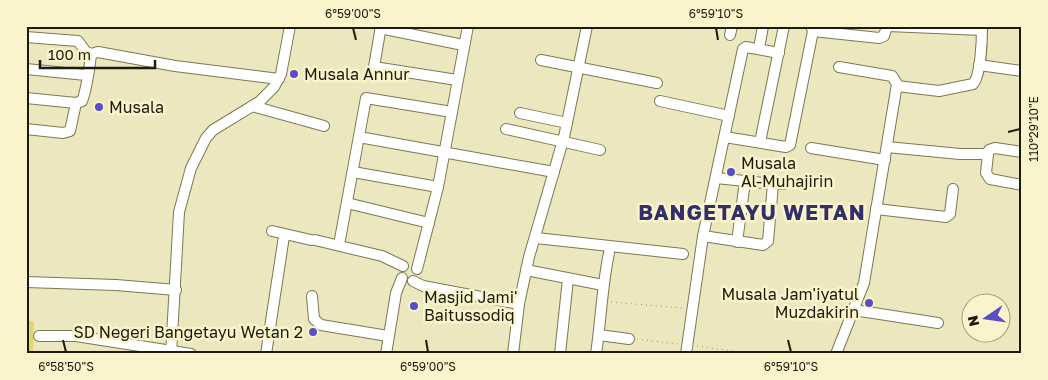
<svg xmlns="http://www.w3.org/2000/svg" width="1048" height="380" viewBox="0 0 1048 380" font-family="'Golos Text',sans-serif">
<rect width="100%" height="100%" fill="#ebe7be"/>
<path fill="#e2d66f" d="M26 320 34 322 33 354H26Z"/>
<g fill="none" stroke-linecap="round" stroke-linejoin="round">
<g stroke="#7c7853" stroke-width="12">
<g id="minor">
<path d="M381 26 374 67 457 80"/>
<path d="M888 26 982 30"/>
<path d="M380 28 463 45"/>
<path d="M813 31 879 38 884 36 887 26"/>
<path d="M730 35 732 26"/>
<path d="M26 37 78 41 86 52 91 54"/>
<path d="M760 43 763 26"/>
<path d="M91 54 98 52 175 66 279 79"/>
<path d="M541 60 657 83"/>
<path d="M979 65 1022 71"/>
<path d="M26 69 86 75"/>
<path d="M897 86 939 91 973 84C981 75 982 39 982 26"/>
<path d="M26 98 76 103 82 101C86 92 90 65 91 54"/>
<path d="M660 101 729 116"/>
<path d="M252 106 324 126"/>
<path d="M520 113 567 123"/>
<path d="M26 129 63 133 70 131 76 103"/>
<path d="M506 129 600 150"/>
<path d="M359 137 554 172"/>
<path d="M725 137 786 147 790 145 813 31 811 26"/>
<path d="M760 142 784 26"/>
<path d="M887 147 960 154H988L989 150 995 148 1022 152"/>
<path d="M811 148 885 160"/>
<path d="M988 154 986 173 990 179 1022 185"/>
<path d="M353 172 438 187"/>
<path d="M773 184H784"/>
<path d="M347 203 429 223"/>
<path d="M876 209 946 217 950 214 953 189"/>
<path d="M272 231 311 240"/>
<path d="M703 236 763 245 768 241 773 184 716 178"/>
<path d="M536 238 683 254"/>
<path d="M315 240 382 256 403 266"/>
<path d="M737 242 745 181"/>
<path d="M339 245 366 98 452 112"/>
<path d="M417 269 438 187 468 26"/>
<path d="M526 270 603 285"/>
<path d="M413 281 423 286 519 304"/>
<path d="M26 282 116 285 176 290"/>
<path d="M312 296 314 319 321 325 388 336"/>
<path d="M854 310 938 323"/>
<path d="M599 335 629 339"/>
<path d="M39 336H76L191 354"/>
<path d="M171 354 179 212 191 168 206 138 213 130 259 102 274 87 281 74 290 26"/>
<path d="M266 354 284 236"/>
<path d="M386 354 396 293 402 278"/>
<path d="M513 354 519 304 529 257 564 137 587 26"/>
<path d="M560 354 568 279"/>
<path d="M596 354C601 320 602 286 609 253"/>
<path d="M686 354 703 236 743 49 746 47 779 53"/>
<path d="M836 354 864 283 897 84 892 76 839 67"/>
</g>
</g>
<g stroke="#959274" stroke-width="1" stroke-dasharray="1 4" stroke-linecap="butt">
<path d="M611 302 682 308"/>
<path d="M637 339 678 344"/>
<path d="M697 346 753 354"/>
</g>
<use href="#minor" stroke="#fff" stroke-width="10"/>
</g>
<path fill="none" stroke="#1d1b0c" stroke-width="2" d="M353 28 356 40M716 28 718 40M1008 132 1020 129M63 340 66 352M426 340 428 352M788 340 791 352"/>
<g fill="#5a4dc5" stroke="#f9f4cb" stroke-width="2">
<circle cx="294" cy="74" r="5"/>
<circle cx="99" cy="107" r="5"/>
<circle cx="731" cy="172" r="5"/>
<circle cx="869" cy="303" r="5"/>
<circle cx="414" cy="306" r="5"/>
<circle cx="313" cy="332" r="5"/>
</g>
<g text-anchor="middle" stroke-width="5" stroke-linejoin="round" paint-order="stroke">
<g font-size="16" fill="#1d1b0c" stroke="#f9f4cb" text-anchor="start">
<text x="304" y="80">Musala Annur</text>
<text x="109" y="113">Musala</text>
<text x="741" y="169">Musala<tspan x="741" dy="18">Al-Muhajirin</tspan></text>
<text x="859" y="300" text-anchor="end">Musala Jam'iyatul<tspan x="859" dy="18">Muzdakirin</tspan></text>
<text x="424" y="303">Masjid Jami'<tspan x="424" dy="18">Baitussodiq</tspan></text>
<text x="303" y="338" text-anchor="end">SD Negeri Bangetayu Wetan 2</text>
</g>
<g font-size="21" font-weight="bold" letter-spacing="1" fill="#322e69" stroke="#f9f4cb">
<text x="752" y="220">BANGETAYU WETAN</text>
</g>
</g>
<rect width="1048" height="380" fill="none" stroke="#f9f4cb" stroke-width="55"/>
<g transform="translate(986 318) rotate(257)"><circle r="24" fill="#f9f4cb" stroke="#a19d7f"/>
<path d="M0-4L9 19L0 12L-9 19Z" fill="#5a4dc5"/>
<text y="-8" font-size="14" font-weight="bold" text-anchor="middle" fill="#1d1b0c">N</text>
</g>
<path d="M40 60v8h115v-8" fill="none" stroke="#1d1b0c" stroke-width="2.5"/>
<text x="48" y="60" font-size="15" fill="#1d1b0c" stroke="#f9f4cb" stroke-width="4" paint-order="stroke">100 m</text>
<rect x="28" y="28" width="992" height="324" fill="none" stroke="#1d1b0c" stroke-width="2"/>
<g font-size="12" text-anchor="middle" fill="#1d1b0c">
<text x="353" y="18">6°59'00"S</text>
<text x="716" y="18">6°59'10"S</text>
<text transform="translate(1034 129) rotate(-90)" y="4">110°29'10"E</text>
<text x="66" y="371">6°58'50"S</text>
<text x="428" y="371">6°59'00"S</text>
<text x="791" y="371">6°59'10"S</text>
</g>
</svg>
